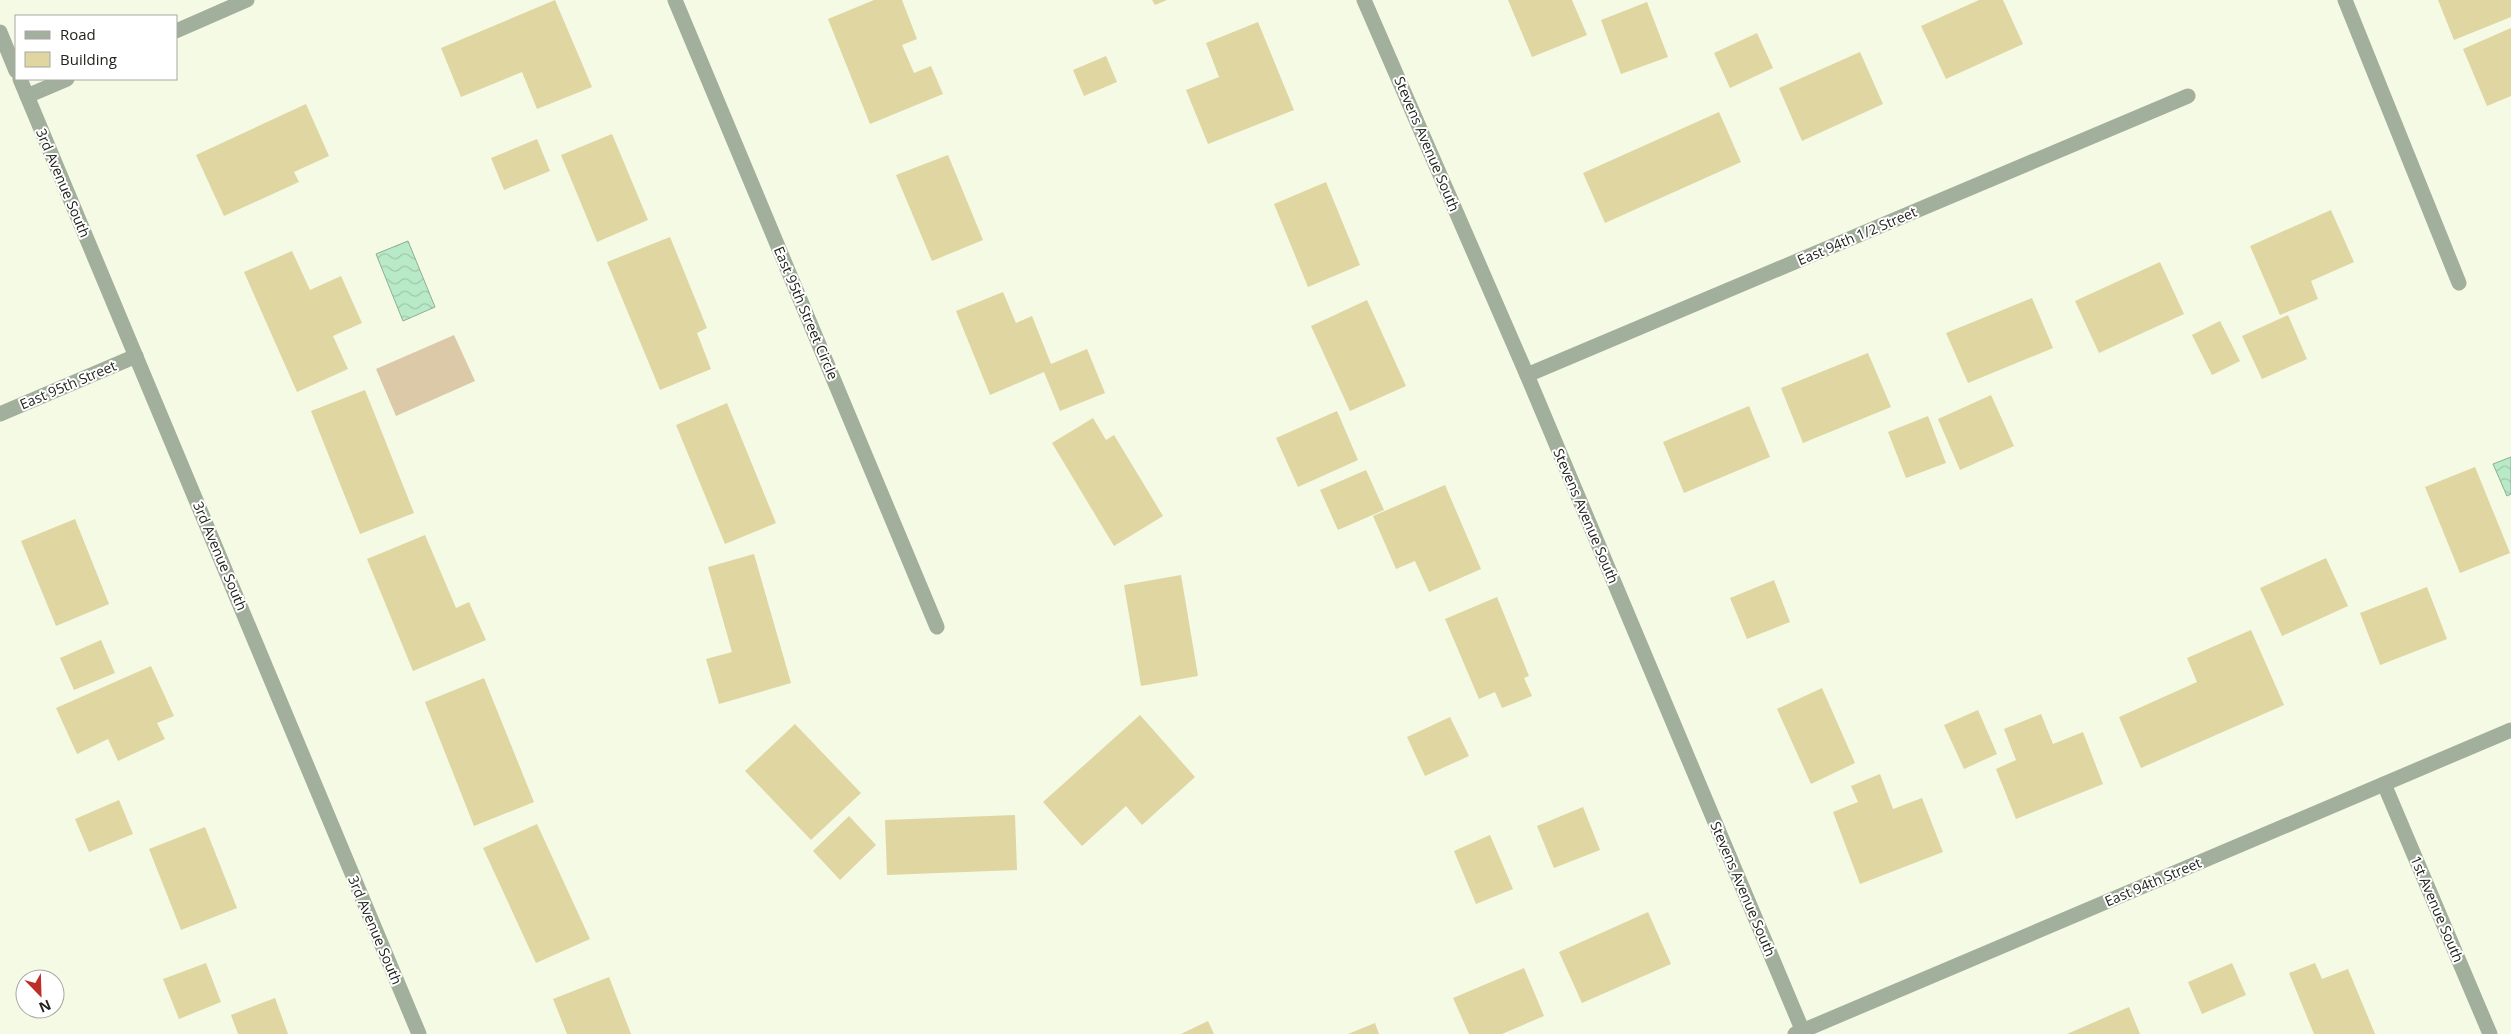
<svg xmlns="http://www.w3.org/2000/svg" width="2511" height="1034" viewBox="0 0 2511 1034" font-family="'Open Sans',sans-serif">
<defs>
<pattern id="water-waves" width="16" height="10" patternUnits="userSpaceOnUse" patternTransform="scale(1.25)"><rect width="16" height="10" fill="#b9eac8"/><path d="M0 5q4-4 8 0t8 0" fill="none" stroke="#9fc8ab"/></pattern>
</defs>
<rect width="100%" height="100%" fill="#f5fae5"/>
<path fill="#dcc9a8" d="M454 335 475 381 396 416 376 369Z"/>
<g fill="url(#water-waves)" stroke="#8cae94">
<path d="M408 241 435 307 403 321 376 254Z"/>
<path d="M2511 457V494L2507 496 2493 464Z"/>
</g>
<g fill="#dfd6a2">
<path d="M555 0 592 87 537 109 522 72 461 97 441 48Z"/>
<path d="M874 0H902L917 39 902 45 914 73 931 66 943 94 870 124 828 19Z"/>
<path d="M1152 0H1167L1155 5Z"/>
<path d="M1508 0H1572L1587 35 1532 57Z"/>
<path d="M1979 0H2003L2023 44 1946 79 1921 26Z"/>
<path d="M2438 0H2511V17L2454 40Z"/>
<path d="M1647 2 1668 57 1621 74 1601 20Z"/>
<path d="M1258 22 1294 110 1208 144 1186 90 1219 77 1206 43Z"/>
<path d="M2511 28V96L2487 106 2463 49Z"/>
<path d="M1757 33 1773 68 1730 88 1714 53Z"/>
<path d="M1860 52 1883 104 1802 141 1779 88Z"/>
<path d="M1106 56 1117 82 1084 96 1073 70Z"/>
<path d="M306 104 329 156 294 172 299 182 224 216 196 155Z"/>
<path d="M1719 112 1741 162 1605 223 1583 173Z"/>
<path d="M612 134 648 220 597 242 561 155Z"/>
<path d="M537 139 550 171 504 190 491 158Z"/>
<path d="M948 155 983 240 932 261 896 175Z"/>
<path d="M1326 182 1360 265 1308 287 1274 204Z"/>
<path d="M2331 210 2354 262 2311 281 2318 299 2280 315 2250 246Z"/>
<path d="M670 237 707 328 697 333 711 369 660 390 607 262Z"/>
<path d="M292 251 310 290 341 276 362 323 333 336 348 369 297 392 244 272Z"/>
<path d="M2160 262 2184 314 2099 353 2075 301Z"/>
<path d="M1003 292 1016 323 1032 316 1051 364 1087 349 1105 393 1060 411 1044 372 990 395 956 311Z"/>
<path d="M2032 298 2053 348 1968 383 1946 333Z"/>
<path d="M1367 300 1406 386 1350 411 1311 326Z"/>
<path d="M2288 315 2307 359 2262 379 2242 336Z"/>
<path d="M2220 321 2240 361 2212 375 2192 335Z"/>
<path d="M1868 353 1891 407 1803 443 1781 388Z"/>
<path d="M365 390 414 513 360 534 311 411Z"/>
<path d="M1991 395 2014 446 1960 470 1938 419Z"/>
<path d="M727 403 776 523 725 544 676 425Z"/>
<path d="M1749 406 1770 457 1684 493 1663 442Z"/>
<path d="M1337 411 1358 460 1298 487 1276 438Z"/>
<path d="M1928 416 1946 463 1906 478 1888 432Z"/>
<path d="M1093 418 1106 440 1114 435 1163 516 1114 546 1052 443Z"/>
<path d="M2475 467 2510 553 2460 573 2425 487Z"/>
<path d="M1366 470 1384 510 1338 530 1320 490Z"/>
<path d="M1445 485 1481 569 1429 592 1415 561 1396 569 1373 516Z"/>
<path d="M75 519 109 604 56 626 21 541Z"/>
<path d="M425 535 456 608 469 602 486 640 413 671 367 559Z"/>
<path d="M754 554 791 683 719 704 706 659 732 652 708 567Z"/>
<path d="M2326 558 2348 606 2282 636 2260 588Z"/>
<path d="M1181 575 1198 676 1141 686 1124 585Z"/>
<path d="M1774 580 1790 622 1747 639 1730 598Z"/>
<path d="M2427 587 2447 639 2380 665 2360 613Z"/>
<path d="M1497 597 1529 676 1524 678 1532 696 1502 708 1495 692 1479 699 1445 619Z"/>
<path d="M2251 630 2284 705 2141 768 2119 717 2197 682 2187 658Z"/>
<path d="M101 640 115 673 74 690 60 658Z"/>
<path d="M151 666 174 716 157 723 165 739 118 761 108 739 77 754 56 708Z"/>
<path d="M484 678 534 802 474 826 425 702Z"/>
<path d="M1822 688 1855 763 1811 784 1777 709Z"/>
<path d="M1978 710 1997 754 1964 769 1944 725Z"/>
<path d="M2041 714 2053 744 2083 732 2103 784 2016 819 1996 769 2016 760 2004 729Z"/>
<path d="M1140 715 1195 777 1142 825 1126 806 1082 846 1043 802Z"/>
<path d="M1450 717 1469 756 1425 776 1407 737Z"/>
<path d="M795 724 861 793 811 840 745 771Z"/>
<path d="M1880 774 1893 809 1922 798 1943 852 1860 884 1833 812 1858 802 1851 786Z"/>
<path d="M119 800 133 834 89 852 75 819Z"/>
<path d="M1583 807 1600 850 1554 868 1537 826Z"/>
<path d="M1015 815 1017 870 887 875 885 820Z"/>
<path d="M849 816 876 845 840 880 813 851Z"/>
<path d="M537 824 590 939 536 963 483 848Z"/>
<path d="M205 827 237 908 181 930 149 849Z"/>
<path d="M1490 835 1513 889 1476 904 1454 851Z"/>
<path d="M1648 912 1671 964 1582 1003 1559 952Z"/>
<path d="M206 963 221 1002 179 1019 163 979Z"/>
<path d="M2232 963 2246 995 2202 1014 2188 982Z"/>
<path d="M2315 963 2322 979 2348 969 2375 1034H2314L2289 973Z"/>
<path d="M1524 968 1544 1016 1502 1034H1469L1453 998Z"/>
<path d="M609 977 631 1034H567L553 999Z"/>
<path d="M275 998 288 1034H238L231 1015Z"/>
<path d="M2129 1007 2140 1034H2067Z"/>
<path d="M1208 1021 1214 1034H1181Z"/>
<path d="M1375 1023 1379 1034H1348Z"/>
</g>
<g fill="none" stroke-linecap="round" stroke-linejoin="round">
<g stroke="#a2af9c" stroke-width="15">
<path d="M675 0 937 627"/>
<path d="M1364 0 1527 375 1804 1034"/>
<path d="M2345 0 2459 283"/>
<path d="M176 31 247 0"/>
<path d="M0 32 16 71"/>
<path d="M20 79 419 1034"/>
<path d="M27 96 67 79"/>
<path d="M1527 375 2188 96"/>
<path d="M0 414 136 356"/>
<path d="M2384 784 2490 1034"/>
<path d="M1795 1034 2511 730"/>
</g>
</g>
<g text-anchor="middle" stroke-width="4" stroke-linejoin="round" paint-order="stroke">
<g font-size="14" fill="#22231c" stroke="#fff">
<text transform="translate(1427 144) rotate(67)" y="5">Stevens Avenue South</text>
<text transform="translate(63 183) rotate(67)" y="5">3rd Avenue South</text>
<text transform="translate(1857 236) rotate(-23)" y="5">East 94th 1/2 Street</text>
<text transform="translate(806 313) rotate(67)" y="5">East 95th Street Circle</text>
<text transform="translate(68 385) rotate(-23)" y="5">East 95th Street</text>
<text transform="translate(1586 516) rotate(67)" y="5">Stevens Avenue South</text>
<text transform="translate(220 556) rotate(67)" y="5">3rd Avenue South</text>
<text transform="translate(2153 882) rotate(-23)" y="5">East 94th Street</text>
<text transform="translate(1743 889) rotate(67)" y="5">Stevens Avenue South</text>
<text transform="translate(2437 909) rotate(67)" y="5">1st Avenue South</text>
<text transform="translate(375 930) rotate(67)" y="5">3rd Avenue South</text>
</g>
</g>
<rect x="15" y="15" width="162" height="65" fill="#ffffff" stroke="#a7a7a4"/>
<rect x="25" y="31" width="25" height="8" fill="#a2af9c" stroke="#a7a7a4"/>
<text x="60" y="40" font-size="15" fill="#22231c">Road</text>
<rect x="25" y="52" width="25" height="15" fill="#dfd6a2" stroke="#a7a7a4"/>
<text x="60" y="65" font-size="15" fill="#22231c">Building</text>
<g transform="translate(40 994) rotate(157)"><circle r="24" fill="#ffffff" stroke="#a7a7a4"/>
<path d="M0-4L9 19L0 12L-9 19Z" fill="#bd2e29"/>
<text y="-8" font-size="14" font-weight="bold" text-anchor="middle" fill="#22231c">N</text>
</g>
</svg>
